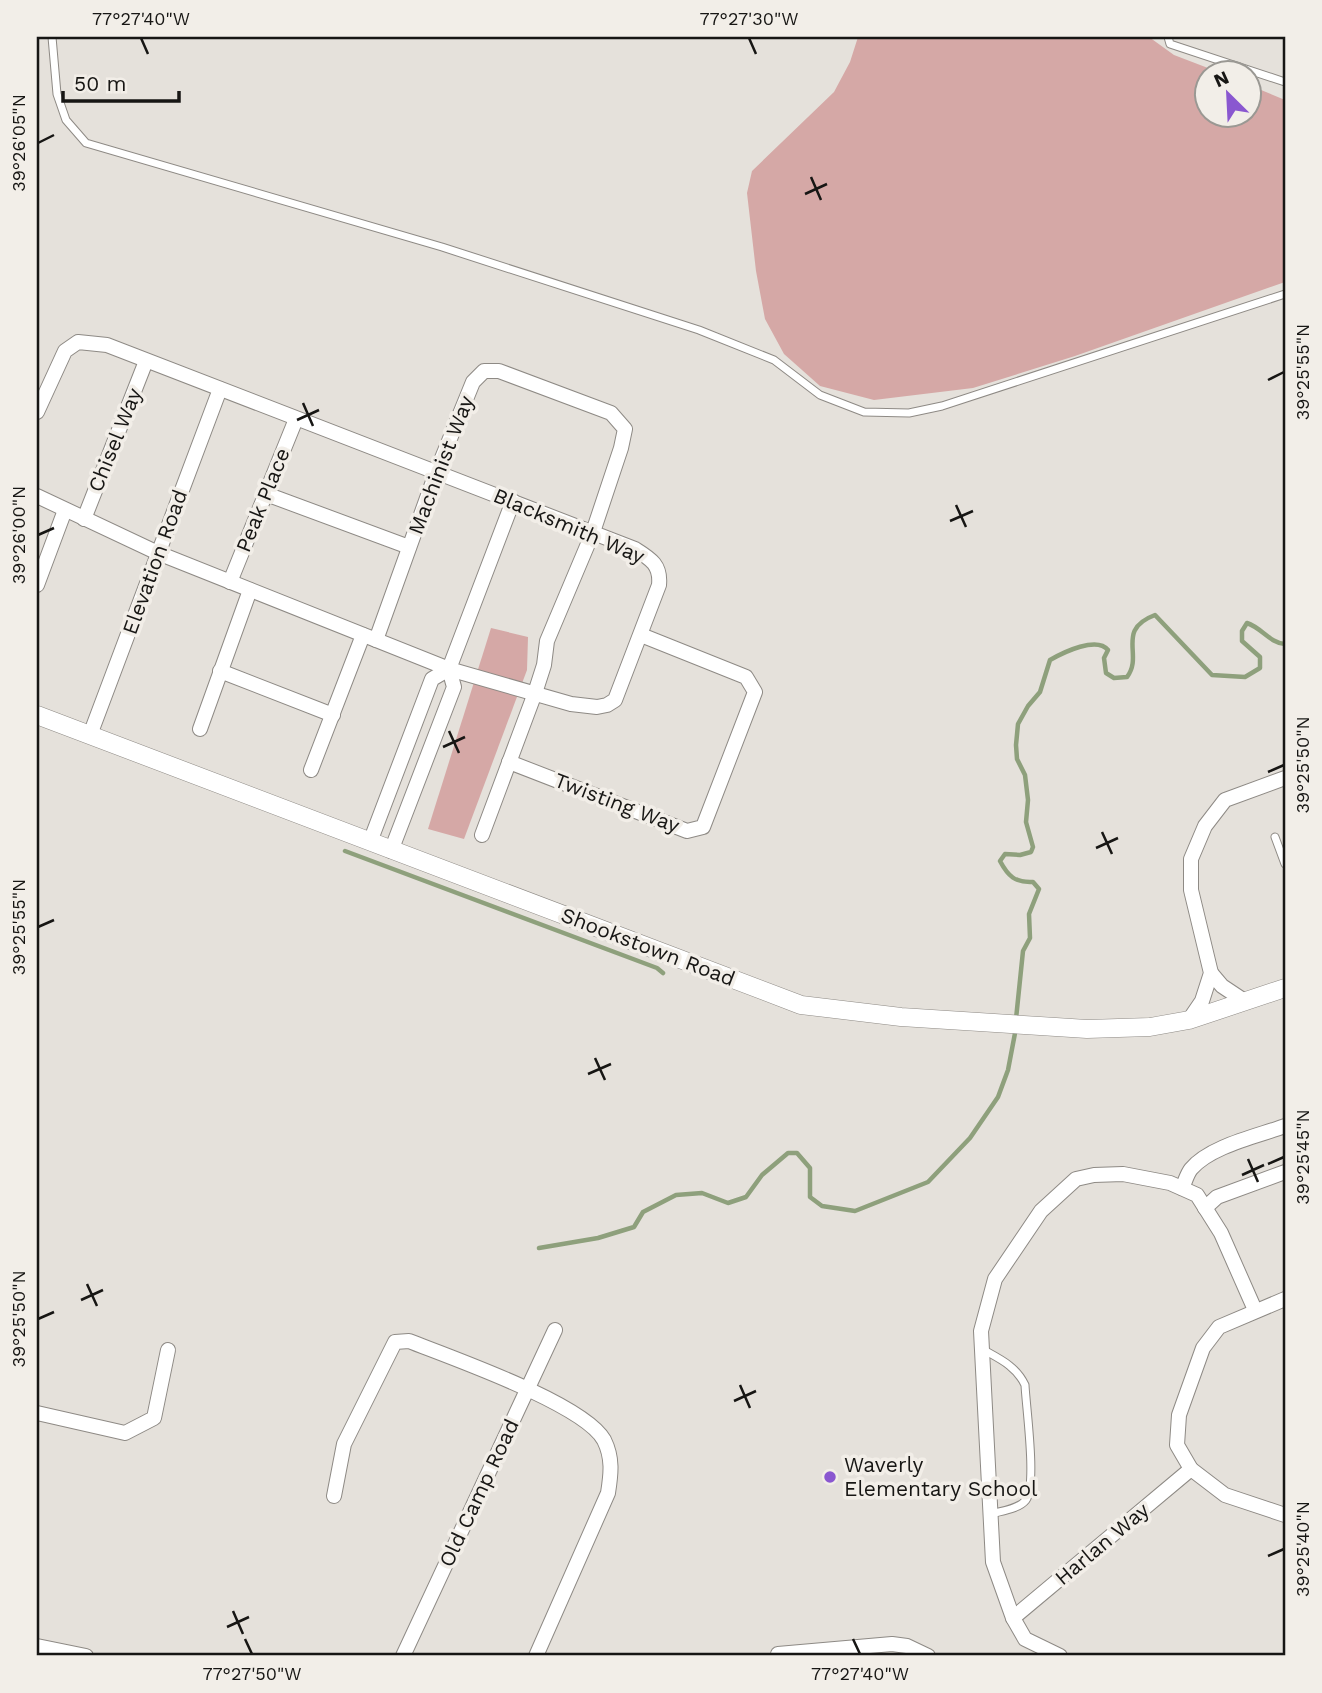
<svg xmlns="http://www.w3.org/2000/svg" width="1322" height="1693" viewBox="0 0 1322 1693" font-family="'Work Sans',sans-serif">
<rect width="100%" height="100%" fill="#e5e1db"/>
<g fill="#d5a8a6">
<path d="M858 37H1149L1174 55 1221 73 1206 74V116H1248L1249 85 1285 100V282L1075 356 973 388 874 400 820 386 784 354 765 319 756 271 747 193 752 171 834 92 850 62Z"/>
<path d="M491 628 528 637 527 670 464 839 428 829Z"/>
</g>
<g fill="none" stroke-linecap="round" stroke-linejoin="round">
<g stroke="#8ea07c" stroke-width="4.5">
<path d="M345 851 657 968 663 973"/>
<path d="M1016 1019 1023 951 1030 938 1029 914 1039 889 1033 882C1015 883 1008 876 1000 861L1005 854 1020 855 1031 852 1033 847 1026 822 1028 800 1025 775 1017 759 1016 745 1018 724 1028 706 1040 692 1050 660C1064 652 1097 636 1108 650L1104 658 1106 673 1114 678 1127 677C1144 655 1115 630 1155 615L1212 675 1245 677 1260 668V657L1242 641V631L1247 623C1262 628 1270 643 1285 644"/>
<path d="M539 1248 598 1238 634 1227 643 1212 676 1195 702 1193 728 1203 746 1197 762 1175 788 1153H797L810 1168V1197L822 1206 855 1211 928 1182 970 1138 998 1097 1008 1070 1016 1028"/>
</g>
<g stroke="#8e8a85" stroke-width="9">
<g id="service">
<path d="M52 37 57 94 66 120 86 143 442 247 699 330 774 360 820 395 864 412 909 413 942 406 1285 294"/>
<path d="M1168 37 1170 44 1285 82"/>
<path d="M1275 837 1285 864"/>
<path d="M982 1349C1000 1359 1016 1366 1025 1385 1026 1407 1037 1484 1026 1500 1019 1509 1001 1511 991 1514"/>
</g>
</g>
<g stroke="#8e8a85" stroke-width="16">
<g id="minor">
<path d="M37 412 65 351 78 342 107 345 635 549C651 559 661 565 659 585L615 700 607 705 597 707 571 704 449 669 158 553 37 496"/>
<path d="M266 494 409 547"/>
<path d="M84 519 146 361"/>
<path d="M230 582 296 419"/>
<path d="M37 585 65 510"/>
<path d="M376 640 436 473 473 382 484 371H499L611 413 625 429 621 448 593 532 547 641 544 665 535 693 482 835"/>
<path d="M220 671 333 715"/>
<path d="M200 729 250 590"/>
<path d="M90 735 220 389"/>
<path d="M509 762 687 831 703 827 755 692 746 677 641 635"/>
<path d="M311 770 363 635"/>
<path d="M370 842 432 679 449 669"/>
<path d="M391 851 454 687 449 669 513 501"/>
<path d="M1211 973 1222 986 1246 1002"/>
<path d="M1189 1020 1202 1001 1211 973 1191 890V859L1205 826 1225 800 1285 778"/>
<path d="M1182 1188C1185 1182 1187 1174 1191 1169 1210 1146 1258 1136 1285 1126"/>
<path d="M1205 1208 1217 1197 1285 1172"/>
<path d="M1285 1299 1219 1327 1203 1348 1179 1415 1177 1445 1191 1469 1225 1495 1285 1515"/>
<path d="M37 1413 125 1433 154 1418 168 1350"/>
<path d="M334 1496 344 1444 395 1342 409 1341C452 1358 584 1404 604 1440 613 1458 611 1474 608 1493L536 1656"/>
<path d="M1013 1618 1191 1469"/>
<path d="M37 1646 86 1656"/>
<path d="M778 1654 892 1644 907 1646 928 1656"/>
<path d="M403 1656 555 1330"/>
<path d="M1060 1656 1025 1639 1013 1618 993 1562 981 1331 995 1279 1041 1211 1076 1179 1094 1175 1123 1174 1170 1183 1197 1195 1221 1233 1255 1310"/>
</g>
</g>
<g stroke="#8e8a85" stroke-width="19">
<path id="tertiary" d="M37 715 801 1005 901 1017 1087 1029 1150 1027 1189 1020 1285 988"/>
</g>
<use href="#service" stroke="#fff" stroke-width="7"/>
<use href="#minor" stroke="#fff" stroke-width="14"/>
<use href="#tertiary" stroke="#fff" stroke-width="18"/>
</g>
<path fill="none" stroke="#171614" stroke-width="2.5" d="M141 38 148 54M749 38 756 54M38 143 54 135M811 177 821 200M805 194 827 184M1268 380 1284 372M303 403 313 426M297 420 319 410M956 505 966 527M950 521 973 511M38 535 54 528M449 731 459 753M443 747 465 737M1268 772 1284 765M1102 832 1112 854M1096 848 1118 838M38 927 54 920M595 1058 605 1080M588 1074 611 1064M1248 1159 1258 1182M1268 1164 1284 1157M1242 1175 1264 1165M87 1284 97 1306M81 1300 103 1290M38 1319 54 1312M740 1385 750 1408M734 1401 756 1391M1268 1556 1284 1549M233 1611 243 1634M227 1627 249 1617M245 1639 252 1654M853 1639 860 1654"/>
<circle fill="#8a57d0" stroke="#f2eee8" stroke-width="2.5" cx="830" cy="1477" r="7"/>
<g text-anchor="middle" stroke-width="7" stroke-linejoin="round" paint-order="stroke">
<g font-size="21" fill="#171614" stroke="#f2eee8">
<text transform="translate(115 440) rotate(-68)" y="7">Chisel Way</text>
<text transform="translate(441 465) rotate(-69)" y="7">Machinist Way</text>
<text transform="translate(263 500) rotate(-68)" y="7">Peak Place</text>
<text transform="translate(569 526) rotate(23)" y="7">Blacksmith Way</text>
<text transform="translate(155 562) rotate(-70)" y="7">Elevation Road</text>
<text transform="translate(617 803) rotate(21)" y="7">Twisting Way</text>
<text transform="translate(648 947) rotate(21)" y="7">Shookstown Road</text>
<text transform="translate(479 1493) rotate(-65)" y="7">Old Camp Road</text>
<text transform="translate(1102 1544) rotate(-40)" y="7">Harlan Way</text>
</g>
<g font-size="21" fill="#171614" stroke="#f2eee8" text-anchor="start">
<text x="844" y="1472">Waverly<tspan x="844" dy="24">Elementary School</tspan></text>
</g>
</g>
<rect width="1322" height="1693" fill="none" stroke="#f2eee8" stroke-width="77"/>
<g transform="translate(1228 94) rotate(336)"><circle r="33" fill="#f2eee8" stroke="#9a9893" stroke-width="2"/>
<path d="M0-5L12 26L0 18L-12 26Z" fill="#8a57d0"/>
<text y="-10" font-size="19" font-weight="bold" text-anchor="middle" fill="#171614">N</text>
</g>
<path d="M63 91v10h116v-10" fill="none" stroke="#171614" stroke-width="3.5"/>
<text x="74" y="91" font-size="21" fill="#171614" stroke="#f2eee8" stroke-width="5" paint-order="stroke">50 m</text>
<rect x="38" y="38" width="1246" height="1616" fill="none" stroke="#171614" stroke-width="2.5"/>
<g font-size="18" text-anchor="middle" fill="#171614">
<text x="141" y="25">77°27'40"W</text>
<text x="749" y="25">77°27'30"W</text>
<text transform="translate(19 143) rotate(-90)" y="6">39°26'05"N</text>
<text transform="translate(1303 372) rotate(-90)" y="6">39°25'55"N</text>
<text transform="translate(19 535) rotate(-90)" y="6">39°26'00"N</text>
<text transform="translate(1303 765) rotate(-90)" y="6">39°25'50"N</text>
<text transform="translate(19 927) rotate(-90)" y="6">39°25'55"N</text>
<text transform="translate(1303 1157) rotate(-90)" y="6">39°25'45"N</text>
<text transform="translate(19 1319) rotate(-90)" y="6">39°25'50"N</text>
<text transform="translate(1303 1549) rotate(-90)" y="6">39°25'40"N</text>
<text x="252" y="1680">77°27'50"W</text>
<text x="860" y="1680">77°27'40"W</text>
</g>
</svg>
